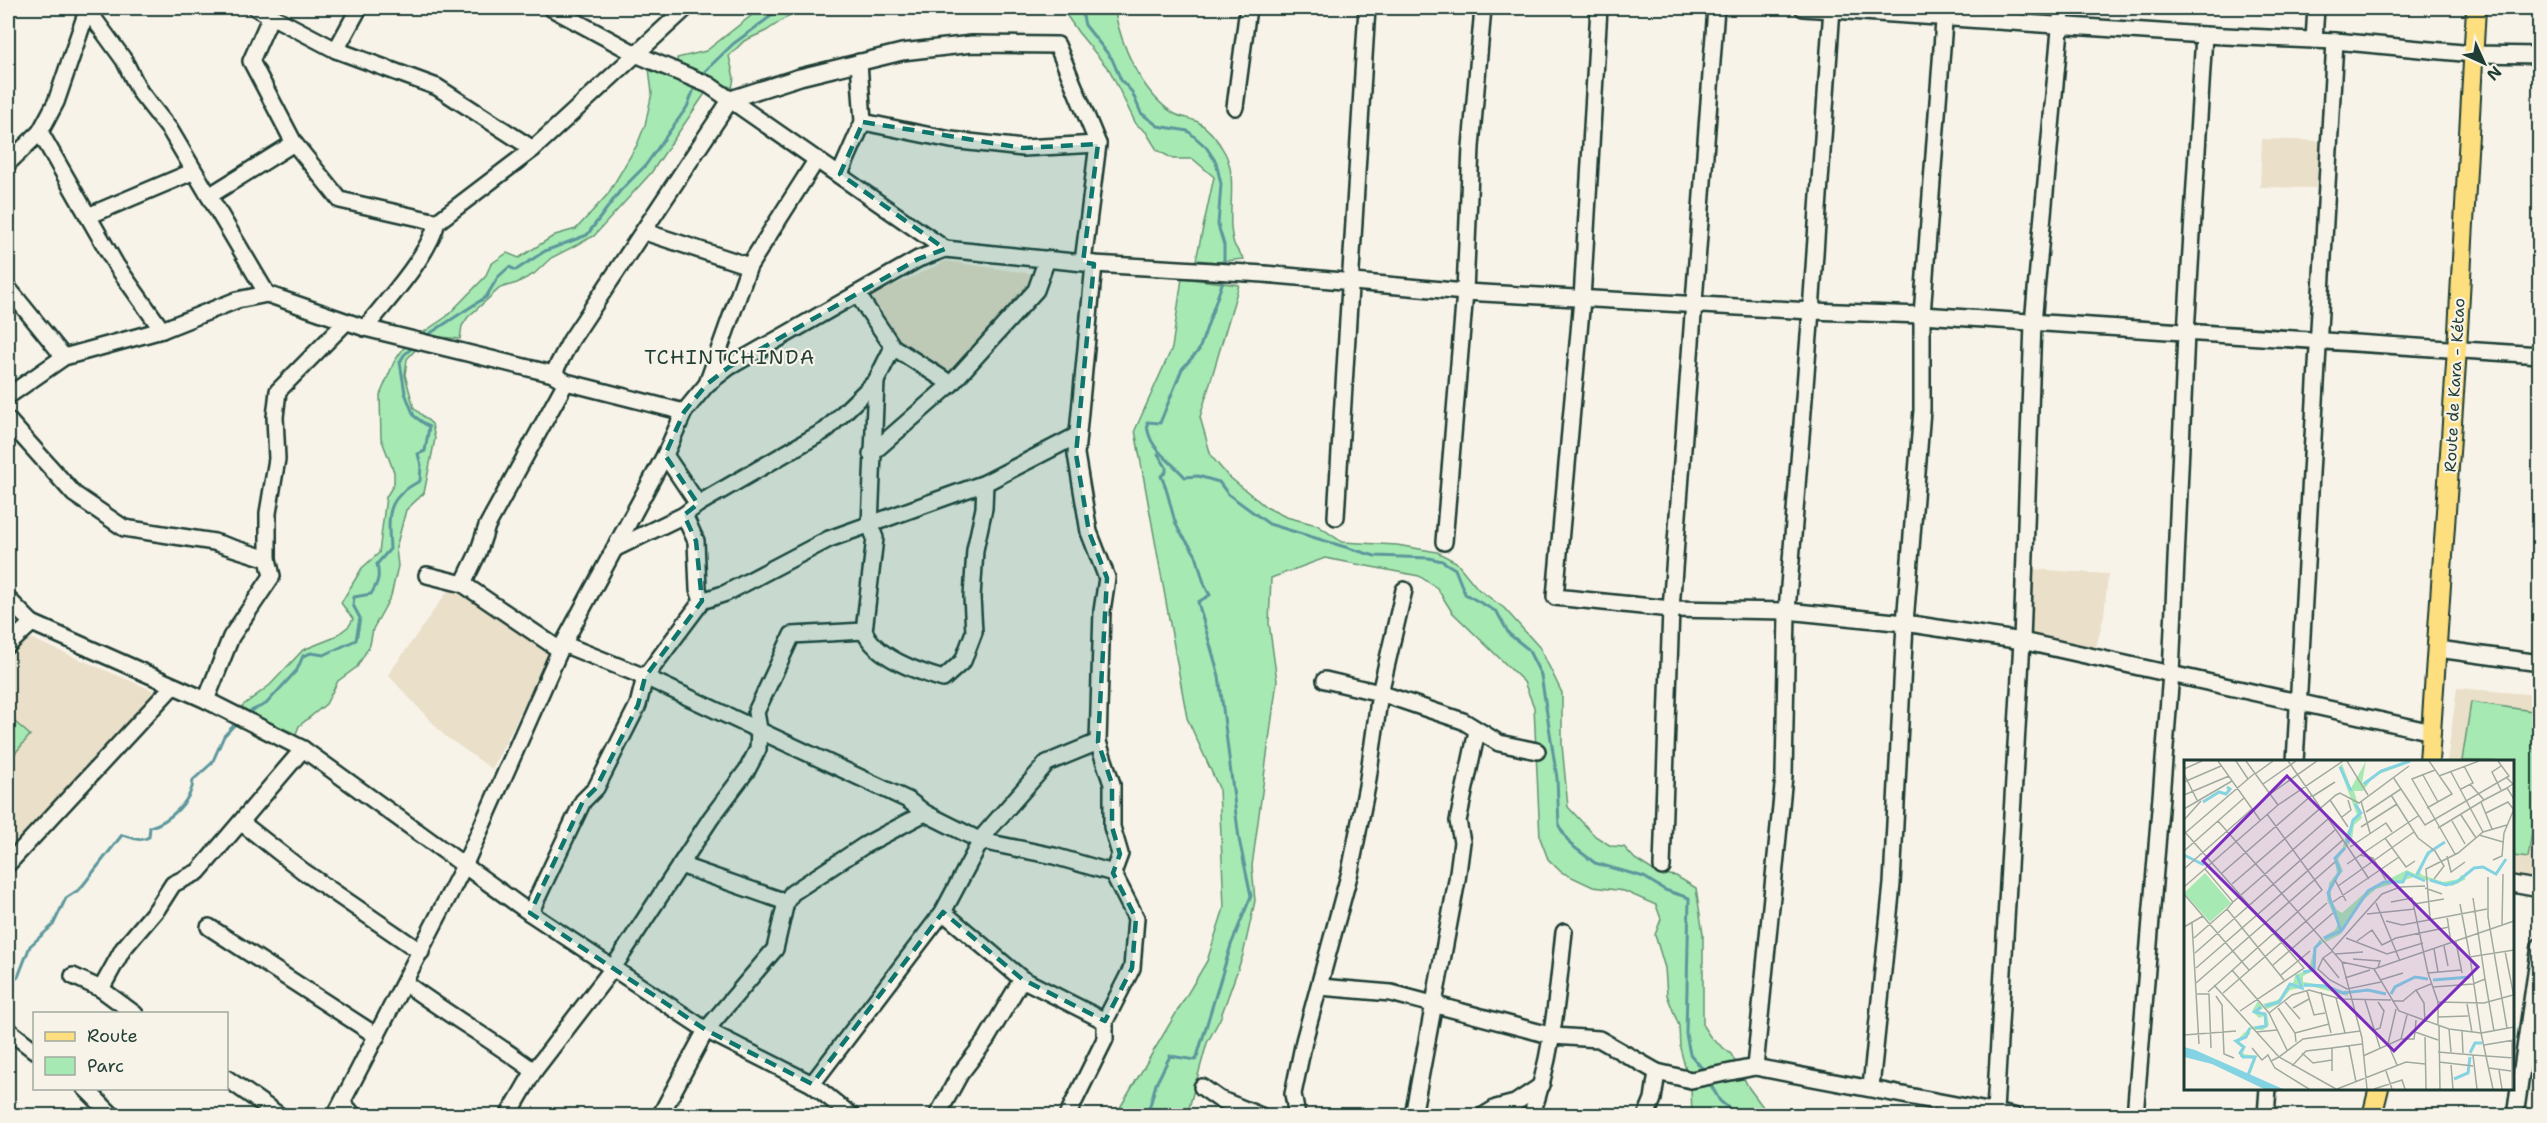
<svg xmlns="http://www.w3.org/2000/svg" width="2547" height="1123" viewBox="0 0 2547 1123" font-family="'Shantell Sans',sans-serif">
<rect width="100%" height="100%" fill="#f7f3e8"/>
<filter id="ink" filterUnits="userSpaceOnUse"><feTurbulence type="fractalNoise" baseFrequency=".0167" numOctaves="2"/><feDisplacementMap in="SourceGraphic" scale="12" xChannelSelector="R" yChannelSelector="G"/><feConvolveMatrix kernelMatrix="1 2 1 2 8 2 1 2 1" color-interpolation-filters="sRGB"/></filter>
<g filter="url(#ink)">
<g fill="#eadfc9">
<path d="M2262 139 2321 141 2318 188 2260 187Z"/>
<path d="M946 261 1034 274 1032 287 951 376 899 340 871 296Z"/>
<path d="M2031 569 2108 574 2104 615 2096 647 2033 634 2029 630Z"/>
<path d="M452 585 552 651 492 769 445 736 388 675Z"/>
<path d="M25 636 159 693 8 858V652Z"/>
<path d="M2457 688 2539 695V881L2513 875 2512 762H2447Z"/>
</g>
<g fill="#a7e9b2" stroke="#639373" stroke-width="1.5">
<path d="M761 8H837L822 12 793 13 766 31 744 41 729 56 734 78 732 88 678 64 677 58 706 51Z"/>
<path d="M1065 8H1114C1121 45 1140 91 1173 113 1181 118 1191 118 1198 122 1210 129 1219 142 1225 153 1239 181 1225 215 1234 244 1236 249 1241 255 1244 259L1217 262 1196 260 1214 177 1193 159H1173L1157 150 1146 132 1136 124 1110 71 1078 32 1067 16Z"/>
<path d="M649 68 706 92 651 173 594 236 551 258 534 274 517 283 500 288 468 317 462 326 460 339 431 336 424 332 446 317 485 277 491 264 507 253 519 258 555 235 576 229 608 194 637 145 645 125 652 93Z"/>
<path d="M1182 278 1239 285 1200 417 1211 456 1227 475 1266 507 1286 517 1317 525 1342 542 1397 545 1437 552 1456 562 1478 589 1504 608 1540 648 1562 693V745L1568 807 1595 836 1611 846 1624 847 1635 859 1657 873 1676 876 1696 888 1703 934V1026L1711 1038 1731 1054 1749 1088 1769 1115H1692L1691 1089 1680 1048 1679 1026 1667 995 1665 968 1655 935 1661 919 1656 905 1624 891 1593 887 1561 872 1548 859 1540 838 1534 707 1524 682 1452 612 1437 588 1419 576 1325 558 1271 578 1269 623 1277 681 1252 866 1255 901 1243 955 1220 1019 1207 1043 1187 1115 1115 1116 1207 961 1224 908 1219 788 1187 718 1135 430 1172 348Z"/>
<path d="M405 346 417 348 407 359 405 375 414 408 432 424 435 439 424 493 406 510 396 548 398 566 391 596 373 629 370 645 357 667 338 681 326 704 299 726 296 734 248 713 242 706 270 685 303 650 333 638 349 626 353 619 341 603 362 568 379 553 386 497 394 484V472L381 438 380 395 394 362Z"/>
<path d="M2471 702 2539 712V785L2528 858 2513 856 2512 762 2462 761Z"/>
<path d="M8 716 30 735 8 762Z"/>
</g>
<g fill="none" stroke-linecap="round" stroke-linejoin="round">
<g stroke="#5c979c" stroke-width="3">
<path d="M1081 8 1085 25 1112 59 1121 80 1132 92 1141 113 1158 126 1188 131 1206 147 1216 162 1221 184 1218 225 1224 245V268"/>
<path d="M701 75 733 44 782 8"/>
<path d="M1224 278 1199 350 1182 369 1160 423 1147 422C1147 448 1169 459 1185 477L1198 476 1219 482 1228 494 1269 524 1375 556 1429 558 1442 561 1455 569 1465 594 1497 612 1509 634 1528 649 1541 675 1557 778 1559 826 1570 844 1595 863 1644 877 1665 890 1689 898 1686 1034 1690 1054 1706 1073"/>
<path d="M426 336 486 297 498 277 509 267 516 270 545 251 587 235 620 191 645 166 687 107 696 84"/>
<path d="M244 714 266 704 297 670 303 656 311 653 324 655 356 640 360 618 353 605 354 597 371 594C378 583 380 577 377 564L390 549C388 513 386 498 420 481L421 465 418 454 425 451 429 427 414 416 405 393 400 362 404 355 414 346"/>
<path d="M8 986 18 977 30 946 53 925 66 898 80 889 122 835C133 837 139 843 149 837L150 827C169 822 193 800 193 780L212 763 224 736 238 721"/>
<path d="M1709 1082 1720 1101 1738 1116"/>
<path d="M1143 1116 1149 1109 1156 1084 1170 1056 1196 1060 1231 945 1251 896 1239 839 1219 676 1198 602 1210 595C1202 584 1201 569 1196 556 1191 545 1180 535 1176 524 1170 508 1169 492 1161 476L1166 472V467L1158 454"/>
</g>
<g stroke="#1f3d34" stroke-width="20">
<g id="minor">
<path d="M82 8 87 9 124 60 140 92 170 130 267 294"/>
<path d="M88 8 56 102 40 132 116 265 162 330"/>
<path d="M256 8 336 50 437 87 533 149"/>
<path d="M551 8 638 55 709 85 945 249"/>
<path d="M1599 8 1582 299 1555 597 1671 609 1787 611 1905 623 2022 641 2432 732"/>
<path d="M1803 8 2204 35 2335 41 2473 54 2540 55"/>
<path d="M271 16 251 61 294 143 340 200 437 222"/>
<path d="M2314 40 2316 8"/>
<path d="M336 50 359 8"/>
<path d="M1235 107 1248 8"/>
<path d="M863 122 951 140 1023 148 1098 144"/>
<path d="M8 163 40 132"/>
<path d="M840 174 863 122 859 62"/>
<path d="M209 196 294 143"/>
<path d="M88 216 192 172"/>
<path d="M645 232 749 266"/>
<path d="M8 288 64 357"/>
<path d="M857 294 893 347 951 384"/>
<path d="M365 328C387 301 429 255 437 222L533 149 686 8"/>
<path d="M553 374 571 340 731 99 800 77 902 52 972 44 1057 45 1098 144 1083 262"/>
<path d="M876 381 870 525 875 538 864 631C877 658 916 671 943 679L963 661 974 632 972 597 975 550 984 508 985 483"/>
<path d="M707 384 749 266 817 159"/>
<path d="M8 396 64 357 162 330 237 300 267 294 365 328 553 374 566 382 684 412"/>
<path d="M8 420 74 494 124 528 214 542 268 559 272 576 231 637 206 700"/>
<path d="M871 454 951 384 1036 290 1047 259"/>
<path d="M665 455 698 504 826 430 876 381 893 347"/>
<path d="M698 504 684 515 696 541 698 589 702 601"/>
<path d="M1336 517 1367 8"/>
<path d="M1444 542 1465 292 1471 147 1483 8"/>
<path d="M614 549 684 515"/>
<path d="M268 559V513L277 459 275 417 278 391 346 322"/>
<path d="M427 575 463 584 560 650"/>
<path d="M463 584 478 553 487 526 566 382"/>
<path d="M8 599 32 623"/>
<path d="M563 644 645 677 908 800 925 813 981 841 1054 856 1113 873"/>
<path d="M8 645 32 623 206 700 303 749 530 913 706 1030 812 1084 852 1116"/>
<path d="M2438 649 2540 663"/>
<path d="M1325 680 1380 693 1463 721 1499 743 1537 751"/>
<path d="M2295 762 2335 41"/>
<path d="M242 823 303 871 421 952"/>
<path d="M8 864 173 686"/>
<path d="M680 865 786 902"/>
<path d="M1662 867 1671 609 1716 8"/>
<path d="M2512 884 2540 889"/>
<path d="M943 912 1022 979 1105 1021"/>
<path d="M530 913 583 801 596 788 638 705 645 677 702 601 726 593 829 539 985 483 1076 436"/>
<path d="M209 927 377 1036"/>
<path d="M73 976 101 989 135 1014"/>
<path d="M405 983C447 1014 492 1040 534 1071"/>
<path d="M1320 987 1391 993 1553 1036 1599 1039 1657 1072 1691 1080 1755 1067 1784 776 1787 611 1811 311 1832 8"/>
<path d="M101 989 123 949 157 909 173 884 198 872 303 749"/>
<path d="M8 1030 34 1050"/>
<path d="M1755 1067 2014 1116"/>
<path d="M226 1078 280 1116"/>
<path d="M812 1084 943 912 984 835 1047 763 1098 742"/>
<path d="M1202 1087 1219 1099 1261 1116"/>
<path d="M1871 1087 1892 884 1905 623 1922 410V315L1945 8"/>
<path d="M85 1088 113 1116"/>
<path d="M343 1103 354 1116"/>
<path d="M1995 1111 2022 641 2033 323 2062 8"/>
<path d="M335 1116 465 864 560 650 665 455 684 412 707 384 729 367 918 259 945 249 1094 264 1264 274 1465 292 1811 311 1922 315 2540 355"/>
<path d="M508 1116 534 1071 613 968 711 818 747 770 758 749 759 729 756 712 792 635 864 631"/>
<path d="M660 1116 706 1030 775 949 786 902 792 893 865 845 925 813"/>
<path d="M937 1116 960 1074 986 1040 1022 979"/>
<path d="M1067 1116 1105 1039V1021L1132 968 1136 918 1113 873 1120 854 1112 827V784L1098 742 1102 611 1107 578 1089 532 1076 454 1094 264"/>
<path d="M1297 1116 1293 1094 1304 1041 1350 872 1367 786 1380 693 1404 590"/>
<path d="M1413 1116 1457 880 1462 842 1458 821 1477 731"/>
<path d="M1483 1116 1496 1108 1515 1103 1542 1085"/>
<path d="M1531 1116C1553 1056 1557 995 1564 932"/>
<path d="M1646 1116 1653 1099 1657 1072"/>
<path d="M2135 1116 2171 674 2186 333 2204 35"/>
<path d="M2266 1116 2268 1088"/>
<path d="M2515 1116 2540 946"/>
</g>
</g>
<g stroke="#1f3d34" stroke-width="22">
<g id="major">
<path d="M2429 762 2457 349 2476 8"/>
<path d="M2372 1116 2379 1088"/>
</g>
</g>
<use href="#minor" stroke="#f7f3e8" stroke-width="15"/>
<use href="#major" stroke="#fedf80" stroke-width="18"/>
</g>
</g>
<path fill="#0f766e" fill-opacity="0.2" stroke="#0f766e" stroke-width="4.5" stroke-dasharray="12 8" stroke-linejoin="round" d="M863 122 1023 148 1098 144 1083 262 1094 264 1076 454 1089 532 1107 578 1098 742 1112 784V827L1120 854 1113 873 1136 918 1132 968 1105 1021 1022 979 943 912 812 1084 706 1030 530 913 583 801 596 788 638 705 645 677 702 601 696 541 684 515 698 504 665 455 684 412 707 384 729 367 918 259 945 249 840 174Z"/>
<g text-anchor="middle" stroke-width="4.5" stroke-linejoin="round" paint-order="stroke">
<g font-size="16" fill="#1f3d34" stroke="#f7f3e8">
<text transform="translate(2454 385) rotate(-87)" y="6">Route de Kara - Kétao</text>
</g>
<g font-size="20" letter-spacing="1.5" fill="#1f3d34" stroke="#f7f3e8">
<text x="730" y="364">TCHINTCHINDA</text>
</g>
</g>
<g transform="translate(2184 760)">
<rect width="330" height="330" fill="#f7f3e8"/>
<path d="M182 1 178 23 202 8 230 1 190 16 179 31H170L178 58 170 65 168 80 154 99 159 111 147 126V140L153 150 158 153 184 130 209 117 223 110 231 114 243 93 249 90 234 110 238 115 259 122 275 119 277 115 282 119 268 126 230 117 192 129 178 141 157 174 142 182 139 177 151 170 154 164 143 140 145 123 153 113 150 98 159 87 162 74 173 55 155 7 158 4 167 28ZM21 113 47 143 26 162 0 133ZM136 179 140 182 132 187 131 210 119 216V222L140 225 157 233 162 230 164 236 126 226 106 230 95 244 83 249 79 244 94 240 110 221 111 215 125 210 130 188ZM74 241 79 248 72 253 83 254 85 265 79 270 66 269V274L55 282 61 287 59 294 73 296 66 315 69 297H56L58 288 51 282 66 267 81 265 80 256 75 258 68 251Z" fill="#a7e9b2"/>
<path d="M0 287 11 290 99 329H80L28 304 0 297Z" fill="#84d3e2"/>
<path fill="none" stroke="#84d3e2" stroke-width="3" d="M156 7 167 31M180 24 197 11 226 1M19 42 35 32 42 34 46 29 43 27M163 83 169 60 177 53 171 44M0 95 20 105M233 115 244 93 261 82M246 120 262 125 273 122 290 108 299 107 312 114 322 99M158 170 184 131 200 122H219L223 113 241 121M140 178 157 171 144 133 156 111 151 98 161 88M119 212 130 210 131 188 137 182M249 220 286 217M120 225 142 226 159 233 184 230 202 234M207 234 211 227 231 217 244 219M81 246 95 242 106 224 118 228 113 215M71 268 82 266 81 254 71 252 77 247M286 293 291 283H298M64 315 71 297H59L56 293 60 287 52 281 62 277 66 268M270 319 284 313 286 297"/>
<path fill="none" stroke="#a1aaa0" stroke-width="1.5" d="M34 1 76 60M52 1 64 19M62 1 94 45M104 1 159 80M163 1 184 35M317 6 308 12 317 30M0 9 18 1M251 10 228 19 271 94M267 12 299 72M0 14 14 42M71 14 89 1M239 15 254 42M255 16 295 1M209 17 241 65 325 16 314 1M323 18 329 24 323 28 330 39M0 22 37 6M79 24 112 1M286 24 300 40 323 28M277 29 289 23 280 6M86 34 133 1M0 35 45 16M207 35 234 78 251 91 260 106 250 119M129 36 151 22M146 40 164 67M177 41 186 73M297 42 308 69M243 48 268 34 245 1M0 49 48 21M182 52 217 29M302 53 324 42 330 50M277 55 292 78M158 57 167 50 164 40M0 60 17 41M34 61 158 202 178 278 183 329M268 61 281 84M177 67 213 44M254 68 300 40M0 71 120 208 56 251M0 74 71 13M295 75 319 82M201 78 222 107 231 101M166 87 202 63 208 72M0 91 60 38M176 95 189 98 202 120M263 96 267 112 281 102M309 100 318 96 320 73 330 49M163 104 234 56M0 109 68 49M21 109 49 142 43 149 100 220M38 113 128 35M304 117V157L323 268M151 120 162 141M48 124 152 35 156 33 175 43 225 6M154 126 230 72M0 127 94 45 159 1M241 128 258 134M0 134 65 210M49 142 144 59M149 142 215 97M207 142 228 138 244 213 254 242 300 243 329 235M192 143 216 201M230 144 260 139M276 144 286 197 330 190M183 154 231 149M263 156 267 183M246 158 242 109 274 93 299 72 323 65M202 161 218 165 303 149M8 163 15 284M318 165 319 114M0 167 19 156M10 178 43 149M162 178 203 194 239 183M173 181 188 170 198 185 212 178 265 167M272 182 278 213M260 186 264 206M250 189 254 212M148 190 198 134 216 127 241 126M149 191 139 198 134 209 146 220 163 229 197 222M321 191 330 237M11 193 151 70M151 194 179 192M286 197 297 273 330 267M139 198 155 218M169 199 196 201 194 207M158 202 190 209 330 161M89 205 149 153M12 208 159 80 185 119M190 209 215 251 265 269 297 273 309 329M48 210 85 253 103 290M244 213 277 210M97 215 126 191M161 218 186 210M301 219 310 271M196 220 219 213M12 223 151 102M30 225 95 297 87 301 91 308 125 329M249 227 289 224 301 219 289 138M123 231 130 255 141 253M24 232 138 130 83 54M137 232 147 273M39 233 143 143M13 234H25L27 288M32 236 38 245 40 294 50 298M152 238 161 273M181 240 196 288M208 241H219L232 230M101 242 116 259M283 244 288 272M94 248 111 273 112 282M109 248 125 239M212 249 204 284 213 305M85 253 108 235 125 230 157 239 207 240M254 257 284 256M232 260 231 272 254 280M241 262 240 243 232 230 247 224M254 266V242M255 266 256 329M265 269 267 292M191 270 196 268 200 251 194 242M278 271 279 293M72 272 93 270M111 273 145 264M0 275 52 271M241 275 242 329M217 279H230L231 272M328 280V329M300 285 330 280M165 286 172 322M68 288 78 300 84 295 87 301M254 292 289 295M118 293 129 303 148 300M179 296 217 279 223 255M255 302 289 306M267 305 269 329M108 306 122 291 148 288M305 308 327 311M315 310 318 329M148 311V288L178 284M202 311 208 329M152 329 95 297 119 279 176 271M153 329 222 302 241 304M190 329 218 320 221 329M293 329 289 295 330 298"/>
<path fill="#7b2cbf" fill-opacity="0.15" stroke="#7b2cbf" stroke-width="3" d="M103 16 294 207 210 291 19 101Z"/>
<rect width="330" height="330" fill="none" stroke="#1f3d34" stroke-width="3"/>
</g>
<rect width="2547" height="1123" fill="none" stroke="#f7f3e8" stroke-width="30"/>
<rect x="15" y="15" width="2517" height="1093" fill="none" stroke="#1f3d34" stroke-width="2" filter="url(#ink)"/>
<rect x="33" y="1012" width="195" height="78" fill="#f7f3e8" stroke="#a1aaa0" stroke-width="1.5"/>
<rect x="45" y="1032" width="30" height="9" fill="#fedf80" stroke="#a1aaa0" stroke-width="1.5"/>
<text x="87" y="1042" font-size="18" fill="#1f3d34">Route</text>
<rect x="45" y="1057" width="30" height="18" fill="#a7e9b2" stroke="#a1aaa0" stroke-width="1.5"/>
<text x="87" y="1072" font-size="18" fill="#1f3d34">Parc</text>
<g transform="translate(2484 63) rotate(135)" stroke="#f7f3e8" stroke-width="4.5" paint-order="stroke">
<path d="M0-4.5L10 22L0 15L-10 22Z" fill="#1f3d34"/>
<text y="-9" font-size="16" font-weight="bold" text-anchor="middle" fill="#1f3d34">N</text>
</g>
</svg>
